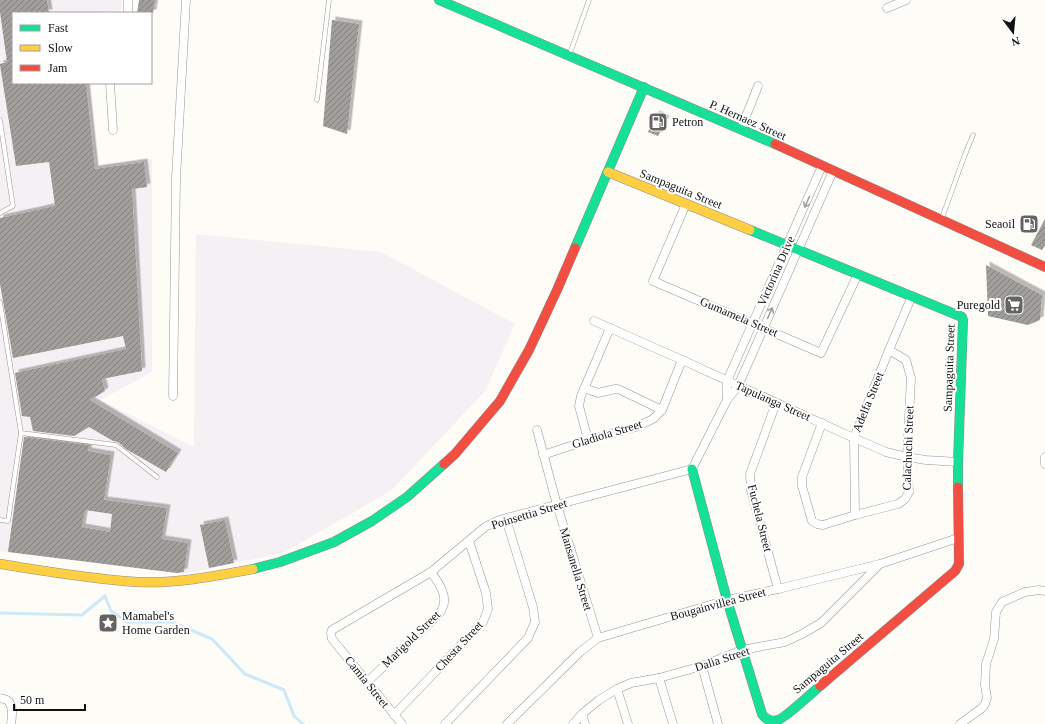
<svg xmlns="http://www.w3.org/2000/svg" width="1045" height="724" viewBox="0 0 1045 724" font-family="'Times New Roman',serif">
<defs>
<pattern id="building-hatch" width="6" height="6" patternUnits="userSpaceOnUse"><rect width="6" height="6" fill="#a19f9c"/><path d="M-1 1l2-2M0 6l6-6M5 7l2-2" fill="none" stroke="#82807e"/></pattern>
<filter id="shadow"><feDropShadow dx="3.5" dy="-3.5" stdDeviation="0" flood-color="#0004"/></filter>
</defs>
<rect width="100%" height="100%" fill="#fdfcf7"/>
<path fill="#f5f0f3" d="M0 0H122V10L88 13H13V83H89L98 166 152 159V372L100 400 194 447 196 234 381 252 515 324 485 391 392 490 283 553 184 574 0 551Z"/>
<g fill="none" stroke-linecap="round" stroke-linejoin="round">
<path stroke="#cde8f7" stroke-width="3" d="M0 613 82 615 105 596 111 611 127 622H172L212 639 245 674 284 690 294 716 303 724"/>
</g>
<g fill="url(#building-hatch)" fill-rule="evenodd" filter="url(#shadow)">
<path d="M0 0H47L49 13H13V83H86L95 169 144 162 147 187 132 189 142 371 102 379 105 391 90 400 178 453 166 472 126 449 118 442 113 441 89 427 74 436 33 431 30 417 22 416 15 373 126 349 123 336 13 358 0 284V218L55 206 49 162 16 166 0 65V64L7 62 0 12Z"/>
<path d="M139 0H155L153 13H137Z"/>
<path d="M332 20 359 24 347 134 323 126Z"/>
<path d="M656 114 666 119 658 136 648 132Z"/>
<path d="M1045 219V245L1042 250 1031 245Z"/>
<path d="M986 265 1042 295 1040 320 1028 325 988 316Z"/>
<path d="M24 437 89 445 88 451 111 455 104 500 167 508 162 539 188 543 184 572 177 573 8 552ZM85 510 112 514 110 532 82 527Z"/>
<path d="M225 520 234 563 209 568 200 525Z"/>
</g>
<g fill="none" stroke-linecap="round" stroke-linejoin="round">
<g stroke="#979795" stroke-width="5">
<g id="lane">
<path d="M569 56 589 0"/>
<path d="M317 100 329 0"/>
<path d="M0 120 13 206 0 213"/>
<path d="M942 218 964 157 973 135"/>
<path d="M0 302 21 433 8 521 0 520"/>
<path d="M21 433 116 445 157 477"/>
</g>
</g>
<g stroke="#979795" stroke-width="9">
<g id="street">
<path d="M887 8 906 0"/>
<path d="M128 13V0"/>
<path d="M110 83 113 130"/>
<path d="M741 129 758 86"/>
<path d="M686 204 653 281 821 353 858 274"/>
<path d="M594 321 682 360 854 438 886 452 907 457 926 460 958 462"/>
<path d="M584 388 598 393 615 389H618L662 410"/>
<path d="M173 396 176 178 186 0"/>
<path d="M727 400V381L822 166"/>
<path d="M776 403 750 474 751 490 778 589"/>
<path d="M822 423 802 477V486L812 521 817 524 823 525 855 515 898 504 905 499 909 492 907 457 911 378 906 360 889 350"/>
<path d="M537 430 557 505 598 638"/>
<path d="M588 440 579 406 581 396 610 328"/>
<path d="M543 455 588 440 636 427 653 419 662 410 682 360"/>
<path d="M1045 457V464"/>
<path d="M855 515 854 438 889 350 912 296"/>
<path d="M702 666 718 724"/>
<path d="M659 678 673 724"/>
<path d="M367 682 434 619C437 616 441 613 442 609 449 596 438 582 431 572"/>
<path d="M617 689 628 724"/>
<path d="M0 698C2 699 5 699 7 700 14 705 12 717 11 724"/>
<path d="M582 714 585 724"/>
<path d="M394 715 483 622 488 609 486 593 469 541"/>
<path d="M402 724 332 639 331 633 332 630 431 572 485 527 499 520 692 469 727 400 738 386 833 171"/>
<path d="M445 724 528 638 535 622 533 607 506 519"/>
<path d="M507 724 580 652 598 638 727 600 778 589 880 564 958 538"/>
<path d="M573 724 582 714 599 700 617 689 631 683 659 678 702 666 742 650 785 642 802 634 821 623 880 564"/>
<path d="M960 724 982 708 985 704 987 698 985 685 986 664 994 639 996 612 1002 602 1025 592 1039 590 1045 591"/>
</g>
</g>
<g stroke="#8e8d8b" stroke-width="10">
<g id="fast">
<path d="M439 0 775 144"/>
<path d="M750 230 962 317 963 320 958 462V487"/>
<path d="M575 248 644 87"/>
<path d="M692 469 727 600 762 714C766 720 771 722 778 720 784 719 813 692 820 686"/>
<path d="M253 569 280 562 334 542 372 521 407 497 444 464"/>
</g>
</g>
<g stroke="#8e8d8b" stroke-width="10">
<g id="slow">
<path d="M608 172 750 230"/>
<path d="M0 564C45 571 91 579 137 582 174 584 216 576 253 569"/>
</g>
</g>
<g stroke="#8e8d8b" stroke-width="10">
<g id="jam">
<path d="M775 144 1045 267"/>
<path d="M444 464 455 454 500 401 529 350 557 290 575 248"/>
<path d="M820 686 955 571 959 564 958 487"/>
</g>
</g>
<use href="#lane" stroke="#fffffe" stroke-width="4"/>
<use href="#street" stroke="#fffffe" stroke-width="8"/>
<use href="#fast" stroke="#16e098" stroke-width="9"/>
<use href="#slow" stroke="#ffcf43" stroke-width="9"/>
<use href="#jam" stroke="#f24e42" stroke-width="9"/>
</g>
<defs><path id="oneway-shaft" d="M-6 0H5M1.5-3L5.5 0L1.5 3" fill="none" stroke-width="1.6" stroke-linecap="round" stroke-linejoin="round"/></defs>
<g stroke="#a0a09f">
<use href="#oneway-shaft" transform="translate(807 202) rotate(114)"/>
<use href="#oneway-shaft" transform="translate(770 313) rotate(-66)"/>
</g>
<defs>
<g id="fuel-square" transform="scale(1)"><rect x="-9" y="-9" width="18" height="18" rx="4" fill="#646362" stroke="#fff"/><path d="M-5.5-6h7V0h2V4h1.3V-2.5L3-4.5l.8-.8L6-3V5H2.5V1h-1V6h-7ZM-4.2-4.7v3.2H.2V-4.7Z" fill="#fff"/></g>
<g id="supermarket-square" transform="scale(1)"><rect x="-9" y="-9" width="18" height="18" rx="4" fill="#646362" stroke="#fff"/><path d="M-6-5.5h2.5l.6 2H6L4.5 2H-2.5L-4.4-4H-6ZM-1.5 3.2a1.3 1.3 0 1 0 .1 0ZM3 3.2a1.3 1.3 0 1 0 .1 0Z" fill="#fff"/></g>
<g id="sight-square" transform="scale(1)"><rect x="-9" y="-9" width="18" height="18" rx="4" fill="#646362" stroke="#fff"/><path d="M0-6L1.8-2.2L6-1.7L2.9 1.2L3.7 5.4L0 3.3L-3.7 5.4L-2.9 1.2L-6-1.7L-1.8-2.2Z" fill="#fff"/></g>
</defs>
<g fill-rule="evenodd">
<use href="#fuel-square" x="658" y="122"/>
<use href="#fuel-square" x="1029" y="224"/>
<use href="#supermarket-square" x="1014" y="305"/>
<use href="#sight-square" x="108" y="623"/>
</g>
<g text-anchor="middle" stroke-width="4" stroke-linejoin="round" paint-order="stroke">
<g font-size="12" fill="#111" stroke="#fff">
<text transform="translate(748 120) rotate(24)" y="4">P. Hernaez Street</text>
<text transform="translate(681 189) rotate(22)" y="4">Sampaguita Street</text>
<text transform="translate(776 271) rotate(-66)" y="4">Victorina Drive</text>
<text transform="translate(739 317) rotate(23)" y="4">Gumamela Street</text>
<text transform="translate(949 368) rotate(-88)" y="4">Sampaguita Street</text>
<text transform="translate(773 401) rotate(24)" y="4">Tapulanga Street</text>
<text transform="translate(868 402) rotate(-68)" y="4">Adelfa Street</text>
<text transform="translate(607 434) rotate(-17)" y="4">Gladiola Street</text>
<text transform="translate(908 448) rotate(-88)" y="4">Calachuchi Street</text>
<text transform="translate(529 514) rotate(-17)" y="4">Poinsettia Street</text>
<text transform="translate(760 518) rotate(76)" y="4">Fuchela Street</text>
<text transform="translate(576 569) rotate(73)" y="4">Mansanella Street</text>
<text transform="translate(718 604) rotate(-15)" y="4">Bougainvillea Street</text>
<text transform="translate(411 639) rotate(-44)" y="4">Marigold Street</text>
<text transform="translate(459 646) rotate(-47)" y="4">Chesta Street</text>
<text transform="translate(722 659) rotate(-18)" y="4">Dalia Street</text>
<text transform="translate(828 663) rotate(-40)" y="4">Sampaguita Street</text>
<text transform="translate(367 682) rotate(51)" y="4">Camia Street</text>
</g>
<g font-size="12" fill="#111" stroke="#fff" text-anchor="start">
<text x="672" y="126">Petron</text>
<text x="1015" y="228" text-anchor="end">Seaoil</text>
<text x="1000" y="309" text-anchor="end">Puregold</text>
<text x="122" y="620">Mamabel's<tspan x="122" dy="14">Home Garden</tspan></text>
</g>
</g>
<rect x="12" y="12" width="140" height="72" fill="#ffffff" stroke="#a0a0a0"/>
<rect x="20" y="25" width="20" height="6" fill="#16e098" stroke="#a0a0a0"/>
<text x="48" y="32" font-size="12" fill="#111111">Fast</text>
<rect x="20" y="45" width="20" height="6" fill="#ffcf43" stroke="#a0a0a0"/>
<text x="48" y="52" font-size="12" fill="#111111">Slow</text>
<rect x="20" y="65" width="20" height="6" fill="#f24e42" stroke="#a0a0a0"/>
<text x="48" y="72" font-size="12" fill="#111111">Jam</text>
<g transform="translate(1013 32) rotate(164)" stroke="#ffffff" stroke-width="3" paint-order="stroke">
<path d="M0-3L7 15L0 10L-7 15Z" fill="#111111"/>
<text y="-6" font-size="11" font-weight="bold" text-anchor="middle" fill="#111111">N</text>
</g>
<path d="M14 704v6h71v-6" fill="none" stroke="#111111" stroke-width="2"/>
<text x="20" y="704" font-size="12" fill="#111111" stroke="#ffffff" stroke-width="3" paint-order="stroke">50 m</text>
</svg>
